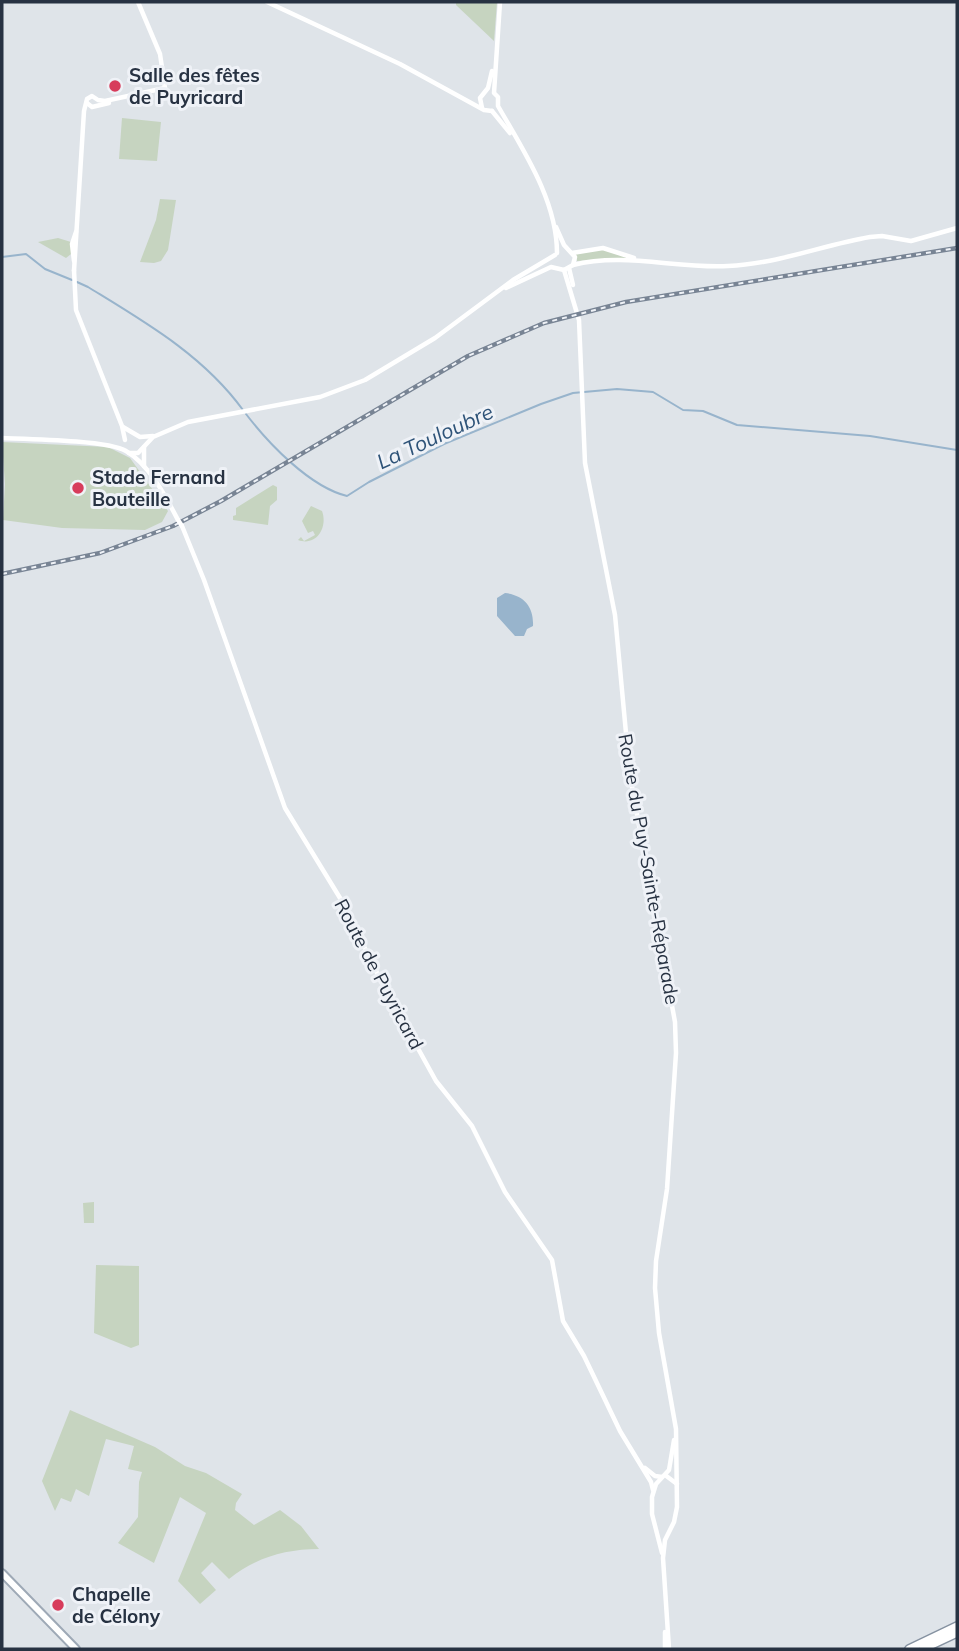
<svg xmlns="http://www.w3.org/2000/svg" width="959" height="1651" viewBox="0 0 959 1651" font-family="Mulish,sans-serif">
<rect width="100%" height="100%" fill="#dfe4e9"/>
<g fill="#c6d4c0">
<path d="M456 2H497L494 41 456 5Z"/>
<path d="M122 118 161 122 157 161 119 159Z"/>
<path d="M160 199 176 200 168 250 161 261 154 263 140 262 156 220Z"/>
<path d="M58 238 71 242V254L66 258 38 242Z"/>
<path d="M603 249 629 258 577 261 576 254Z"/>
<path d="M2 442 108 447 130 458 168 511 162 522 145 530 62 528 3 520 5 484Z"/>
<path d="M273 485 277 487V500L270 506 268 525 233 520V516L236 515V508Z"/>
<path d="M311 506 322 511C328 527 317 547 298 540L301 537 304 541 315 535 313 531 308 533 302 521Z"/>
<path d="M94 1202V1223H84L83 1203Z"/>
<path d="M96 1265 139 1266V1345L131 1348 94 1333Z"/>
<path d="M70 1410 155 1447 185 1466 206 1473 242 1494 236 1503 235 1510 254 1525 280 1510 301 1526 319 1549C285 1549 255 1558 229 1579L212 1562 201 1573 216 1590 200 1604 178 1581 206 1513 180 1497 154 1563 118 1543 138 1517 139 1482 142 1472 128 1469 134 1446 106 1439 89 1496 76 1489 71 1502 61 1498 55 1511 42 1481Z"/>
</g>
<path fill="#98b4cc" d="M505 593C524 595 534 607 533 626L527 629 524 636H515L497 616V598Z"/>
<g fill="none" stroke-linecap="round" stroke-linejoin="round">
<g stroke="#98b4cc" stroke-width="2">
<path d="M2 257 26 254 45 269 72 280"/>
<path d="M77 282 88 287C145 322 203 355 243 410"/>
<path d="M246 414C269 444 310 487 347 496L369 482 444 444 541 404 573 393 617 389 653 392 683 410 703 411 737 425 870 436 957 450"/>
</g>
<g stroke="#9ea9b6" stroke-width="10">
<path id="primary" d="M2 1573 76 1649"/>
</g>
<g stroke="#8692a1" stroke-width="10">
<g id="highway">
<path d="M909 1649 957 1626"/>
<path d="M923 1649 957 1633"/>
</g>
</g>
<g stroke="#fff" stroke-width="4.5">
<path d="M267 2 400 64 484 110 492 111"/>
<path d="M500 2 494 93 498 97V106C523 150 557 200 557 253"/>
<path d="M87 103 92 107 109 103"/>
<path d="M482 108 480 98 488 88 492 71"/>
<path d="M492 111 510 133"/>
<path d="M572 253 603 248 634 258"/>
<path d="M74 261 72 244 76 232"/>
<path d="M573 265C624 252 677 269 728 266 777 264 823 245 870 237L882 236 911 241 957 228"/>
<path d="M569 268 573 285"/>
<path d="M74 270 76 310 122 426 125 440"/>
<path d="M564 270 579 320 585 463 615 615 630 776 675 1022 676 1053 667 1189 656 1261 655 1288 659 1333 676 1429 677 1507 674 1522 665 1540 663 1558 669 1649"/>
<path d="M74 271 84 111 87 99 92 96 98 100 105 101 165 88 160 54 138 2"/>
<path d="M506 288 551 267 564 270 573 265 575 257 564 245 556 227"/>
<path d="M123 427 140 437 153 436"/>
<path d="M2 438C27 439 108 440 126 451 149 464 166 497 178 520"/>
<path d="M144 447V466"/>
<path d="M129 453H138L153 437 188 422 320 397 365 380 435 338 513 280 555 255"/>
<path d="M182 526 204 580 285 808 340 898 383 985 436 1081 472 1126 505 1192 552 1260 563 1321 584 1356 620 1431 651 1482 653 1490"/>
<path d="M645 1468 655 1476 662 1477"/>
<path d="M665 1475 677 1484"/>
<path d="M662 1553 652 1514V1497L656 1484 669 1470 674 1440"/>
<path d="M665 1632V1649"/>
</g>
<use href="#primary" stroke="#fff" stroke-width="6"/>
<use href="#highway" stroke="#fff" stroke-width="7"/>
<g stroke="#788494" stroke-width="4.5">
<path id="rail" d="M2 574 100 553 173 526 221 501 468 356 544 323 626 302 957 248"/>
</g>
<use href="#rail" stroke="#eff2f7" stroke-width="2" stroke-dasharray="5" stroke-linecap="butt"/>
<path stroke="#fff" stroke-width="4.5" d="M178 520 182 526"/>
</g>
<g fill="#d73c5b" stroke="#eff2f7" stroke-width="2.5">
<circle cx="115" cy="86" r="7"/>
<circle cx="78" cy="488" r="7"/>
<circle cx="58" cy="1605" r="7"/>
</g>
<g text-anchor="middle" stroke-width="6" stroke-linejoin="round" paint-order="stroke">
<g font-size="19" font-weight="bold" fill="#273242" stroke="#eff2f7" text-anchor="start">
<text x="129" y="82">Salle des fêtes<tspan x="129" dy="22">de Puyricard</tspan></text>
<text x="92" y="484">Stade Fernand<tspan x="92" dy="22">Bouteille</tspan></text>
<text x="72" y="1601">Chapelle<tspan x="72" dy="22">de Célony</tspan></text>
</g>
<g font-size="19" fill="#273242" stroke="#eff2f7">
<text transform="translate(649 869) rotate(80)" y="7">Route du Puy-Sainte-Réparade</text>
<text transform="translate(379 974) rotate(62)" y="7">Route de Puyricard</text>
</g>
<g font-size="21" font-style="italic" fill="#2e5378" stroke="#eff2f7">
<text transform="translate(435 437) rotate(-25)" y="7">La Touloubre</text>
</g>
</g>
<rect width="959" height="1651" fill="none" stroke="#273242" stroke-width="7"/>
</svg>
